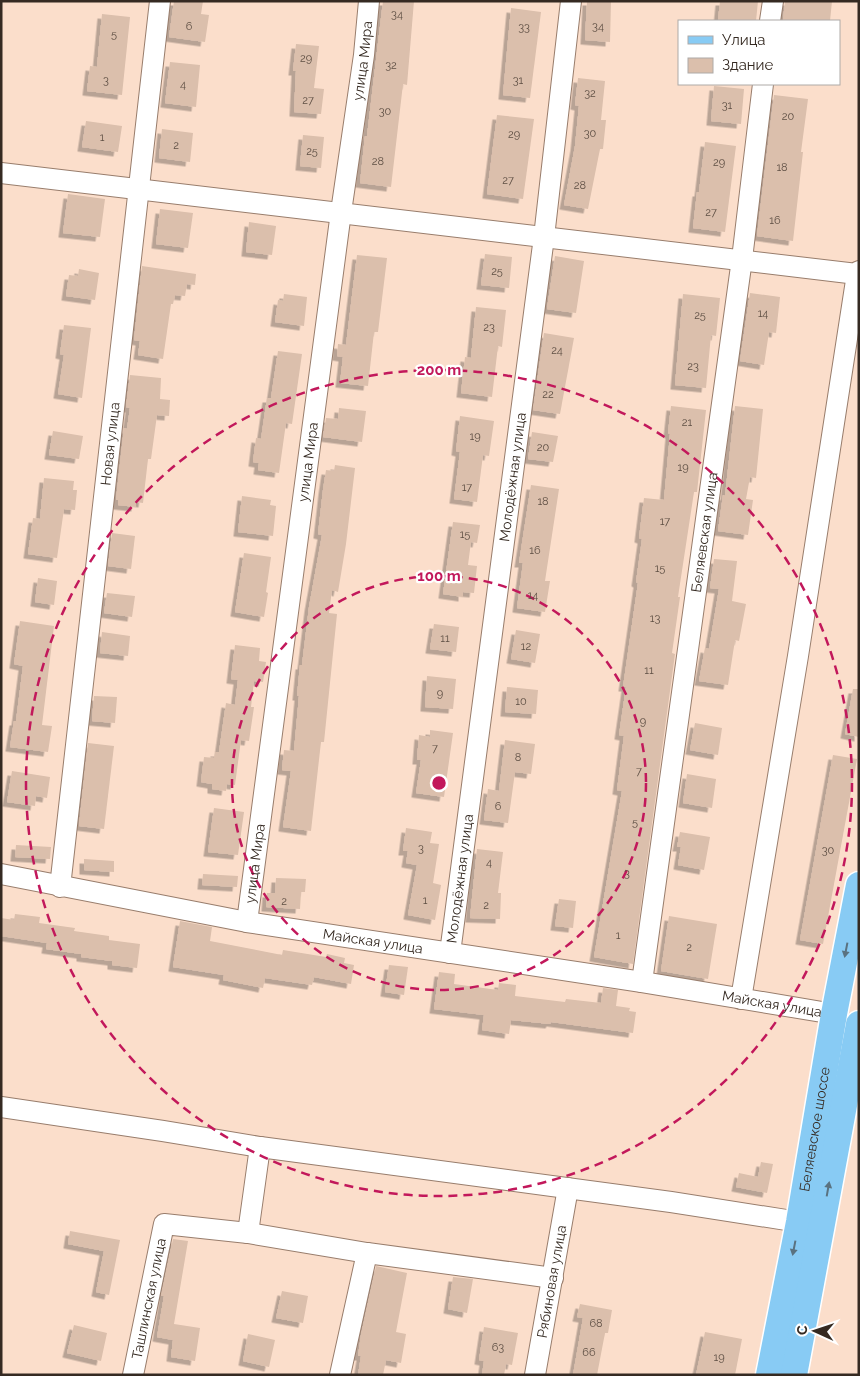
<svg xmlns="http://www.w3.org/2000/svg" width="860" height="1376" viewBox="0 0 860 1376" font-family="Raleway,sans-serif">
<defs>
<filter id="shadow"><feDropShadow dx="-4.5" dy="4.5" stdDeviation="0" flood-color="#0004"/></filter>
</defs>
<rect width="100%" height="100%" fill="#fbdecb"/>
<g fill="#dbbfac" filter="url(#shadow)">
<path d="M174 1H203L201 14 209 15 205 42 169 37Z"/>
<path d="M383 1H414L407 85 403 84 391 187 360 183 365 136H367Z"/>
<path d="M587 1H611L610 42 585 40Z"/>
<path d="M720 1H758L756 21H718Z"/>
<path d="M785 1H832L830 21H783Z"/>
<path d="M511 8 541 12 530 98 503 95Z"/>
<path d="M102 14 130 17 122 95 87 91 90 66 97 67Z"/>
<path d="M296 44 319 46 314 88 324 89 321 114 294 112 296 71H293Z"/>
<path d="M170 62 200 65 196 107 165 103Z"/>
<path d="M578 78 605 81 601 120H606L603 149H600L588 209 564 205 575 146 579 106 575 105Z"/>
<path d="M714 86 744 89 741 124 711 121Z"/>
<path d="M774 95 808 99 801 152H803L793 241 757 236Z"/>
<path d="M497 115 534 119 523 199 487 194Z"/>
<path d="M86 121 122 126 118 152 82 147Z"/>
<path d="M162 129 193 133 190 162 159 158Z"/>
<path d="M303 135 324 137 321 168 300 166Z"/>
<path d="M705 142 736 146 725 232 693 228 697 192H699Z"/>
<path d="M68 194 105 199 100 237 63 233Z"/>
<path d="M160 209 193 213 188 248 156 244Z"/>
<path d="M249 222 276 226 272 255 246 252Z"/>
<path d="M485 254 512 257 509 288 481 285Z"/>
<path d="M357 255 387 258 378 332H374L368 386 340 383 343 357 337 356 338 344 346 345Z"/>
<path d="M555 256 584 261 576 313 547 309Z"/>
<path d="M142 266 196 274 195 285 187 284 185 296 175 295 173 304H171L163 359 138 355 140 341 134 340Z"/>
<path d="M79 269 99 273 95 300 66 296 69 275 78 276Z"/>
<path d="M750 293 780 297 776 333 769 332 764 365 740 361Z"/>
<path d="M284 294 307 297 304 326 275 322 278 300 283 301Z"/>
<path d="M683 294 720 298 716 336 711 335 706 388 675 385Z"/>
<path d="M476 307 506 310 502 347 498 346 492 397 461 393 465 357 471 358Z"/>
<path d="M64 325 91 328 82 398 58 394 64 355 60 354Z"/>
<path d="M544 333 574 338 560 414 533 410Z"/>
<path d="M278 351 302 354 292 424 286 423 279 473 258 470 259 463 253 462 256 438 261 439 267 398H271Z"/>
<path d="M130 375 161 378 160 399 170 400 169 416 157 415 151 459H148L143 503 136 502V507L118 505V500H116L124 428 127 429 130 408 126 407Z"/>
<path d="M671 406 706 410 697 492H694L678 597H680L672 653 675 654 633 964 594 957 622 791 617 790 624 736 619 735 626 687H623L638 583 636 582 642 539 639 538 644 498 664 500 670 434 668 433Z"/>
<path d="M735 406 763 409 756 478 750 477 746 499 753 500 748 535 718 531 723 495 725 496Z"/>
<path d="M339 408 366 411 362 442 323 437 326 418 338 419Z"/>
<path d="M460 416 494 421 489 456 483 455 477 502 454 499 460 452 456 451Z"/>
<path d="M53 431 83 436 79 459 49 455Z"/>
<path d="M532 432 558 436 553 462 528 459Z"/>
<path d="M335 465 355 468 346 544 338 592 332 590 329 613 337 614 324 742H321L311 831 283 827 291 771 282 770 284 750 294 751 299 696H297L300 665H302L309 607 322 535 318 534 323 490 326 470 334 471Z"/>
<path d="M44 478 74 481 73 490H77L75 510 64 509 57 558 28 554 33 518 40 519Z"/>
<path d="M531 485 559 489 545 581H550L545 612 517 608 523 563H519Z"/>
<path d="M242 496 271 500 270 505 276 506 273 536 238 532Z"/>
<path d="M453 522 480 525 477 543 471 542 468 565 477 566 474 593 463 592V597L443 594Z"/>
<path d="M112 533 135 536 131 569 108 566Z"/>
<path d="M244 553 271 557 266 592 268 593 264 617 235 612Z"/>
<path d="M714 559 737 561 732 601 746 604 739 641 735 640 728 685 699 681 705 648 709 649 719 589 710 588Z"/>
<path d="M38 578 57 581 54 605 35 602Z"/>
<path d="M107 593 135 596 132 617 104 613Z"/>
<path d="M20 621 54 626 42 725 52 726 48 752 10 747 14 721H16L23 666 14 664Z"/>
<path d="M434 624 459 627 456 652 430 649Z"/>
<path d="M516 630 540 634 535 663 511 659Z"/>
<path d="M102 632 130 636 128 656 100 653Z"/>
<path d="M235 645 260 648 259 661 266 662 263 682 254 681 251 707H254L249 741 241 740 235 785 227 784 226 791 212 789V784L201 782 204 757 214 758 215 752H219L226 703 235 705 238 680 231 679Z"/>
<path d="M427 676 456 679 453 709 425 707Z"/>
<path d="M507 687 538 690 536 714 505 712Z"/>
<path d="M853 689H859V737L845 734Z"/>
<path d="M94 696 117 697 115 723 92 721Z"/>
<path d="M695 723 722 728 718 755 690 750Z"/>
<path d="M430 730 453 733 444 797 416 793 421 760H417L419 735 430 737Z"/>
<path d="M505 740 535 744 531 774 515 772 508 823 484 820 488 789 499 791Z"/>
<path d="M88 743 114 746 104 829 79 826Z"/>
<path d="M833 755 857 759 823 944 800 940Z"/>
<path d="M12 771 50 777 47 798 36 796 35 806 7 802Z"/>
<path d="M687 774 716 779 712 808 683 803Z"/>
<path d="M214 808 244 812 238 855 208 852Z"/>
<path d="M406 828 432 832 430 843 439 844 433 883 441 885 435 920 408 915 417 865 406 863 408 851H403Z"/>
<path d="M680 832 710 837 704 870 678 865 681 847H677Z"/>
<path d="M16 845 51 847 50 859 15 857Z"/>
<path d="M477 849 503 852 498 893H501L500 919 470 918Z"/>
<path d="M84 859 114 861V872L84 870Z"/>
<path d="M203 874 238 876 237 887 202 885Z"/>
<path d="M276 878 306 879 305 892H301L300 909 266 907 267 893H275Z"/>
<path d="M559 899 576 901 573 928 555 926Z"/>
<path d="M15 914 40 917 39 923 75 928 74 931 109 936V940L140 944 137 968 112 965V961L81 957V954L46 949 47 943 1 936V918L14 920Z"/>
<path d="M669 916 717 924 708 979 661 971Z"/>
<path d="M180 921 212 927 210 941 282 955 283 950 326 957 327 954 345 958 344 963 354 965 351 984 314 977 312 985 265 978 263 988 223 980 224 975 173 967Z"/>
<path d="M389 965 408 967 404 995 385 992Z"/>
<path d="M439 972 455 974 454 984 498 990 499 983 516 985 515 996 565 1002 566 999 601 1003 603 988 618 990 616 1006 630 1008 629 1011 636 1012 633 1033 551 1022 550 1024 511 1020 509 1034 482 1030 484 1015 434 1009Z"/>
<path d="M761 1162 773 1164 767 1193 736 1187 739 1173 758 1177Z"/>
<path d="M70 1231 120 1240 109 1295 96 1292 104 1251 68 1244Z"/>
<path d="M173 1239 188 1241 174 1324 200 1328 195 1361 171 1357 173 1340 157 1337 164 1296H161Z"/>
<path d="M376 1266 407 1273 396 1332 406 1334 401 1363 386 1360 383 1375H358L361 1356H358L361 1335Z"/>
<path d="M453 1277 473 1279 467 1313 448 1309Z"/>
<path d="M282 1291 308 1296 303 1323 276 1318Z"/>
<path d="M580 1304 612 1310 608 1333H605L597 1375H573L583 1318 577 1317Z"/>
<path d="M74 1325 107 1333 101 1361 67 1353Z"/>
<path d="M484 1327 518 1333 512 1365 506 1364 504 1375H482L484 1361 479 1360Z"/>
<path d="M705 1332 742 1339 735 1375H696Z"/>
<path d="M248 1334 275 1340 269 1367 243 1361Z"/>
</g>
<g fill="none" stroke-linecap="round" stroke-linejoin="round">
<g stroke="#987d6c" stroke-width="22">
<g id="minor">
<path d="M770 21 773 1"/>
<path d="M1 173 857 274"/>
<path id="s1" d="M1 874 247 922 642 982 834 1014"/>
<path id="s2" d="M60 887 160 1"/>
<path id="s3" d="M247 922 341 212 364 55 369 1"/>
<path id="s4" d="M450 953 544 237 571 1"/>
<path id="s5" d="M642 982 742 259 763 84"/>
<path d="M741 999 798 656 857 274 859 271"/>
<path d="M1 1107 163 1131 260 1147 671 1202 799 1222"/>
<path d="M248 1233 260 1147"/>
<path id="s6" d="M133 1375 164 1224 248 1233 367 1253 553 1278"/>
<path d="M340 1375 367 1253"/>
<path id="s7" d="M535 1375 568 1188"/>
</g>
</g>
<g stroke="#fff" stroke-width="29">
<g id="major">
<path id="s8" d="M769 1375 799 1222 834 1014 859 885"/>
<path d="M794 1375 859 1024"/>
</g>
</g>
<use href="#minor" stroke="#fff" stroke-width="20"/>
<use href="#major" stroke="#88cbf4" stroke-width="26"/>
</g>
<defs><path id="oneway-solid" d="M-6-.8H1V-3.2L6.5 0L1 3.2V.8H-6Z" transform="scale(1.25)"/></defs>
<g fill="#5a7280">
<use href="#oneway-solid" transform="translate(846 950) rotate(101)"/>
<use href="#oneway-solid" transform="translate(828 1189) rotate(-80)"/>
<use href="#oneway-solid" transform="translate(794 1248) rotate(101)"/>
</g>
<g fill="none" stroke="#c2185b" stroke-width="2.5" stroke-dasharray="9 6">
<circle cx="439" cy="783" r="207"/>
<circle cx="439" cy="783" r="413"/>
</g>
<g text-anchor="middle" stroke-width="4.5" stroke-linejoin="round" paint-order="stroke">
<g font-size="11" fill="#5e4f44">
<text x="397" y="18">34</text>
<text x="189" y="30">6</text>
<text x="598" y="30">34</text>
<text x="524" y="31">33</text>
<text x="114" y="38">5</text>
<text x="306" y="62">29</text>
<text x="391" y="69">32</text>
<text x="106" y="84">3</text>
<text x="518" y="84">31</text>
<text x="183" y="88">4</text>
<text x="590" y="97">32</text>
<text x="308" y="104">27</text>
<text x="727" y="109">31</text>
<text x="385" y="115">30</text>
<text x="788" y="120">20</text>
<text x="590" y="137">30</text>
<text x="514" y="138">29</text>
<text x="102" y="141">1</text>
<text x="176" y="149">2</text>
<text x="312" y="155">25</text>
<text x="378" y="165">28</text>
<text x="719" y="166">29</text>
<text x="782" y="171">18</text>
<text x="508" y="184">27</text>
<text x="580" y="189">28</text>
<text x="711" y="216">27</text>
<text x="775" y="224">16</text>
<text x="497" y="275">25</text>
<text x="763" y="317">14</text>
<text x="700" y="319">25</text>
<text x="489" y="331">23</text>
<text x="557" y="354">24</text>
<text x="693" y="370">23</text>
<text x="548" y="398">22</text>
<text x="687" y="426">21</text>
<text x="475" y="440">19</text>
<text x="543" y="451">20</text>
<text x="683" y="471">19</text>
<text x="467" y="491">17</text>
<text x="543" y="505">18</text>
<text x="665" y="525">17</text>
<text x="465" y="538">15</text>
<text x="535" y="554">16</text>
<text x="660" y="572">15</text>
<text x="533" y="599">14</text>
<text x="655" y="622">13</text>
<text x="445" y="642">11</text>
<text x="526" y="650">12</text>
<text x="649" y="674">11</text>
<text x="440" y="697">9</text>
<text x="521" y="705">10</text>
<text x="643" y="725">9</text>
<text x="435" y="752">7</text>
<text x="518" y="761">8</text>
<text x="639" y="775">7</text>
<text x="498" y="810">6</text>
<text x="635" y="826">5</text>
<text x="421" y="852">3</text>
<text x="828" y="854">30</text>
<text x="489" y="866">4</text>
<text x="627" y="877">3</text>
<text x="425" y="904">1</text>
<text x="284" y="905">2</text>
<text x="486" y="909">2</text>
<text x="618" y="939">1</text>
<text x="689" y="951">2</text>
<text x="596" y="1327">68</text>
<text x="498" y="1351">63</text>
<text x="589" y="1356">66</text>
<text x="719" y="1361">19</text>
</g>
<g font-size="14" fill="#352a22" stroke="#fff">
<text dy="5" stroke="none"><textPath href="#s3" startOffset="869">улица Мира</textPath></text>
<text dy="5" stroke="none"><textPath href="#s2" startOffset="446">Новая улица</textPath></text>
<text dy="5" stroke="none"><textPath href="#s3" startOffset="464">улица Мира</textPath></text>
<text dy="5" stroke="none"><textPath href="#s4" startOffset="480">Молодёжная улица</textPath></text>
<text dy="5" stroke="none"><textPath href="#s5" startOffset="454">Беляевская улица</textPath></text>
<text dy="5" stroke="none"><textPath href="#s3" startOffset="59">улица Мира</textPath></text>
<text dy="5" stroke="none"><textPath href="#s4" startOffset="75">Молодёжная улица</textPath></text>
<text dy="5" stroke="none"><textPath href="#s1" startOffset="378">Майская улица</textPath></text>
<text dy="5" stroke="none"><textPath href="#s1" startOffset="782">Майская улица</textPath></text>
<text dy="5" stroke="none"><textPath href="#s8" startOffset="250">Беляевское шоссе</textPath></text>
<text dy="5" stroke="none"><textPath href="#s7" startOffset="95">Рябиновая улица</textPath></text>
<text dy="5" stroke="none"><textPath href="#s6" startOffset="78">Ташлинская улица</textPath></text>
</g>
</g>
<circle cx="439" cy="783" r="8" fill="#c2185b" stroke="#fff" stroke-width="2.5"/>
<g font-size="15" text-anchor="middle" font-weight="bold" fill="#c2185b" stroke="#fff" stroke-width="4.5" stroke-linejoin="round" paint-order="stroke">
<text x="439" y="375">200 m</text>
<text x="439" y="581">100 m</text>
</g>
<rect width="860" height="1376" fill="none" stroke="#352a22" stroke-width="5"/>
<rect x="678" y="20" width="162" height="65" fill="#ffffff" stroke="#aeaaa7"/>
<rect x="688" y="36" width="25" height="8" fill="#88cbf4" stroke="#aeaaa7"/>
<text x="722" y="45" font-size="15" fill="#352a22">Улица</text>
<rect x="688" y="58" width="25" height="15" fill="#dbbfac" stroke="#aeaaa7"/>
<text x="722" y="70" font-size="15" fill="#352a22">Здание</text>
<g transform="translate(815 1331) rotate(273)" stroke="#ffffff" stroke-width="4" paint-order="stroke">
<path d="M0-4L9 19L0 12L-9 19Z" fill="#352a22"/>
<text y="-8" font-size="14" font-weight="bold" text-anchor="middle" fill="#352a22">С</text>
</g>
</svg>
